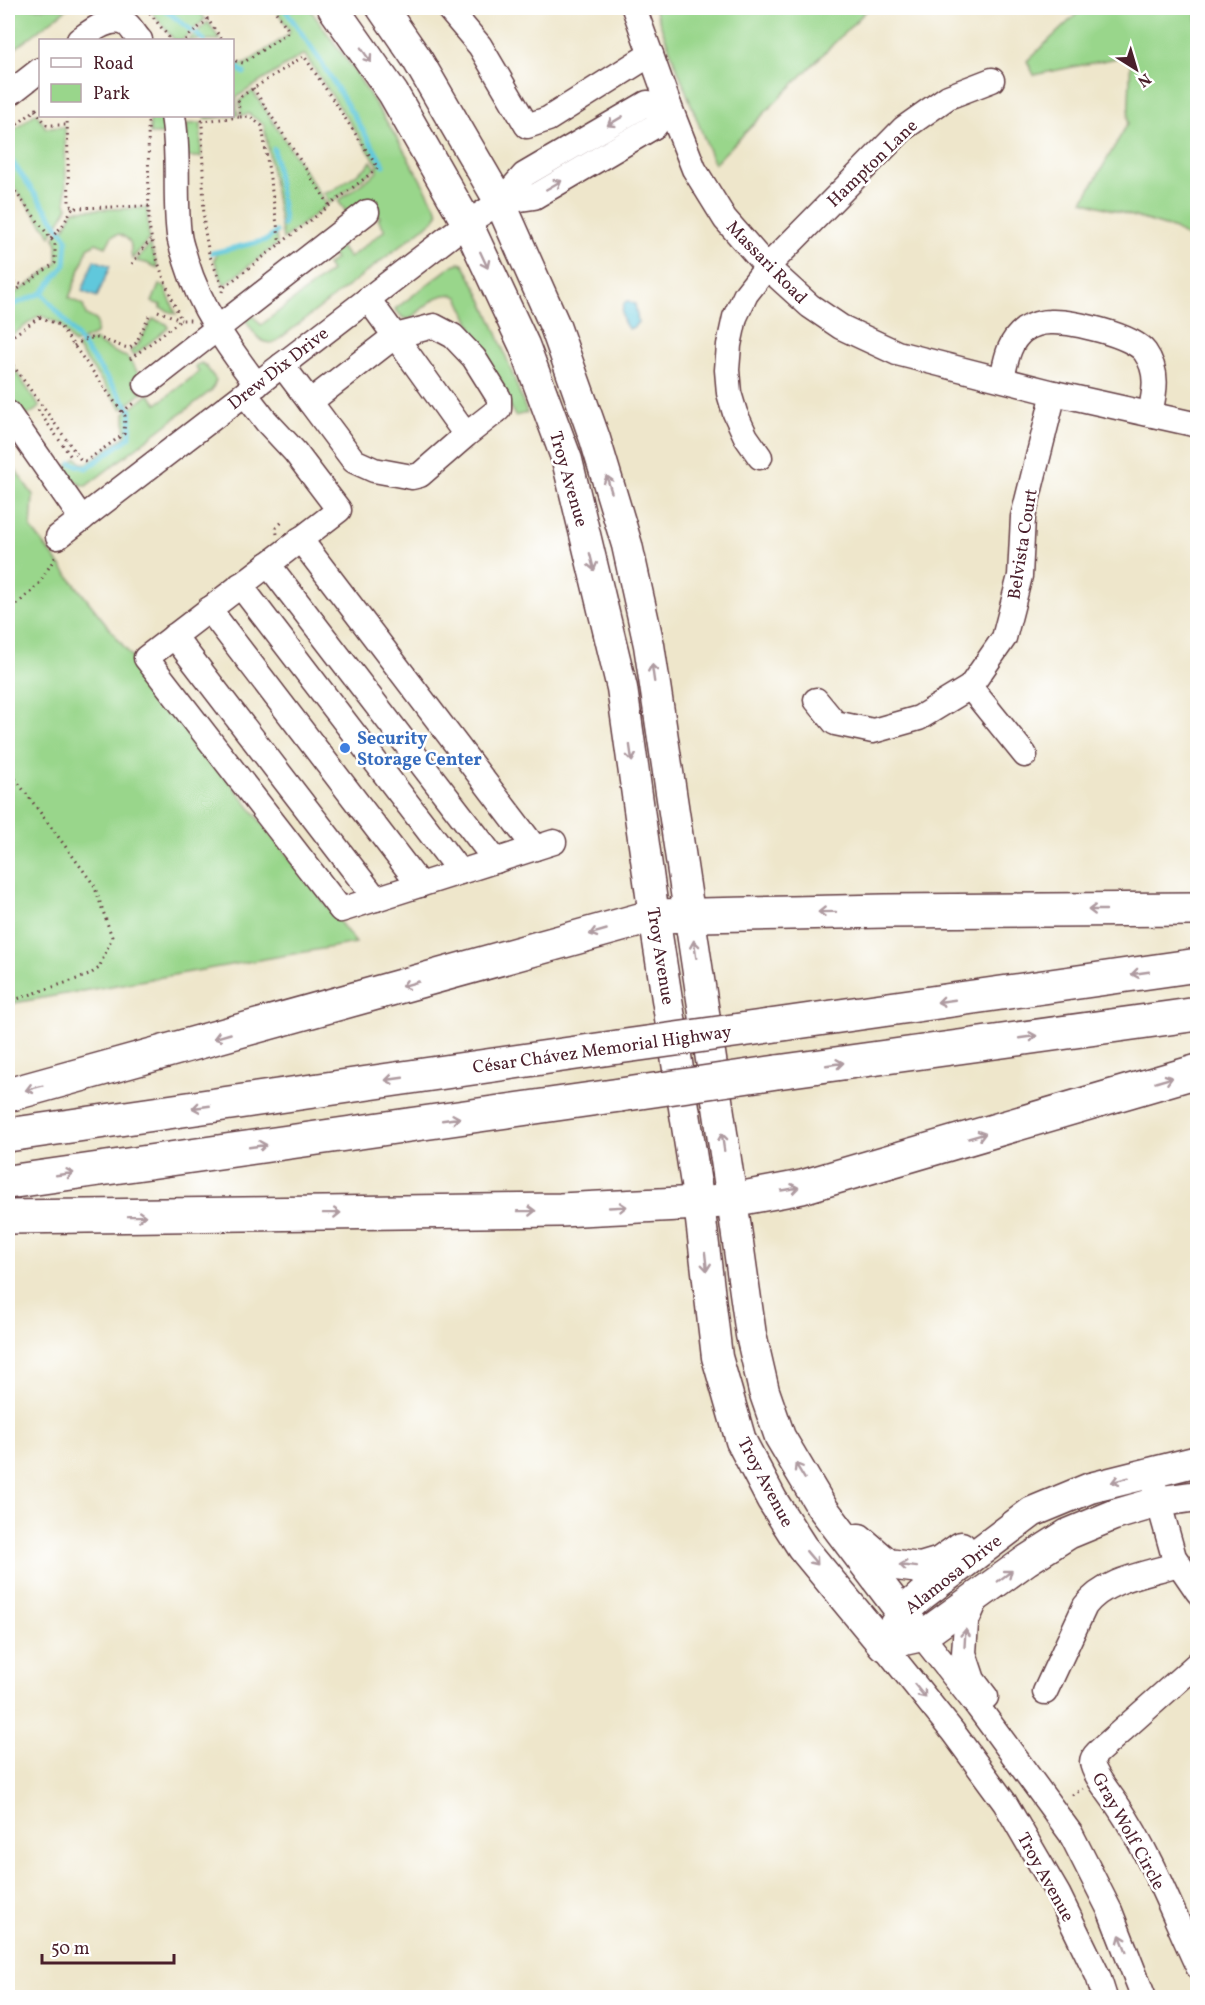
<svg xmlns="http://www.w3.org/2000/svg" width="1205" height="2005" viewBox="0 0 1205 2005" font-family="Vollkorn,serif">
<rect width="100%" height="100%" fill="#fff"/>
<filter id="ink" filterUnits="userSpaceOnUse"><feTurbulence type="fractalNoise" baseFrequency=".0167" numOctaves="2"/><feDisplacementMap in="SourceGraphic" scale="12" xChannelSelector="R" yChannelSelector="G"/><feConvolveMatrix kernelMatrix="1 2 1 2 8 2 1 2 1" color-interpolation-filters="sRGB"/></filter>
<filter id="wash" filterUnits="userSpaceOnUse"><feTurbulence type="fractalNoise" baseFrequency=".008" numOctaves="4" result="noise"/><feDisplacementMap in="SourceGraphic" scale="24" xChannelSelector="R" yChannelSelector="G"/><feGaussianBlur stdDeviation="1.35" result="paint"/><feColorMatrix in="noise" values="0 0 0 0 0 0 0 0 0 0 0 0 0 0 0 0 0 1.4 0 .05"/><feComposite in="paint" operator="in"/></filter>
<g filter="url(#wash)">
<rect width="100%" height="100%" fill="#eee6cb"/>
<g fill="#99d68b" stroke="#727a5b" stroke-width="1.5">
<path d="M8 8H68L8 54Z"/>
<path d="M149 8H198L205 19 182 40H174Z"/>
<path d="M275 8H309L356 73 398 140 437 209 438 214 434 220 274 343C259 344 253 332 246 321L253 316 261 325 331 271 327 265 335 259 331 253 341 247 349 258 385 230 378 219 380 217 366 199 347 213 338 201 377 172 378 165 305 55H302L238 96 236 99 238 115 205 119 204 116H232L233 59 236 64H245L288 35 290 31Z"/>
<path d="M654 8H869L714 164Z"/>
<path d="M1083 8H1197V244L1175 229 1083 201 1128 123 1131 55 1034 75 1027 61Z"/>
<path d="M208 22 220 40H188Z"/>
<path d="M253 91 327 205 283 239 264 125 249 114 241 115 240 100Z"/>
<path d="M36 113 46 128 65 127 66 203 68 207 51 236 8 179V135Z"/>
<path d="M150 116H163L165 134H150Z"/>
<path d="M201 123V157H187V124Z"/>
<path d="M371 161 376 168 330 203 324 193 332 191 368 166Z"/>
<path d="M147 208 149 239 132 259C129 245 136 242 119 234L112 236 106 247 96 243 88 248 69 298 83 305 86 315 96 320 97 324 96 334 74 344 60 324 40 315 8 338V297L25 287 57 263V244L54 238C57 232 60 232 64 228 68 223 70 216 74 210Z"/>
<path d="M276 234 277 244 224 285 214 259 218 253 268 241Z"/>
<path d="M150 244 158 268 146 263 136 261Z"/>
<path d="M459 263 463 264C490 308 509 365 527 413L515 416 496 380 458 297C441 287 423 309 410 319L403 318 395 309 453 265Z"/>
<path d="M159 285 165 287 176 314 160 308 161 305 152 302Z"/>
<path d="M153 319 167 324 168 328 133 356 130 351 137 346Z"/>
<path d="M96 340 98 343C109 348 115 354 127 357L139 374 132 380 142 393 122 409 77 348 83 343Z"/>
<path d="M8 360 40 407 24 418 8 390Z"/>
<path d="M201 363 205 365 216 380 212 390 86 486C74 484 71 476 65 467L77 458 81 463H87L125 436V413L149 394 157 404 199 372 195 366Z"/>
<path d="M8 459 33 495 31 528 356 943 8 1004Z"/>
</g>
<g fill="#60c8dc" stroke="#557484" stroke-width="1.5">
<path d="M94 260 110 266 97 297 82 291Z"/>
<path d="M628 301 635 304 638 322 634 327 629 329C622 323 620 311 625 302Z"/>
</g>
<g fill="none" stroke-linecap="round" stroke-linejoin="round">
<g stroke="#60c8dc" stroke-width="5">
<path d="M163 8 192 31"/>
<path d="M284 8 318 57 384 165"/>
<path d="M196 34 204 40"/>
<path d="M232 63 244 73"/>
<path d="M274 149 284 220 283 225"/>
<path d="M8 156 67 239 65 265 42 293"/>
<path d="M212 253 267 240 276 232"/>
<path d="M8 307 42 293 63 318 131 411 130 437 87 468 71 463"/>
</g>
</g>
</g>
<g filter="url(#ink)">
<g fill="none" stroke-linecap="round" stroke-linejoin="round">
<g stroke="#633d43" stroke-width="27">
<g id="minor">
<path d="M448 8 480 46 527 126 548 119 651 54"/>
<path d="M634 8 669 105 694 169 725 219 767 267 810 306 841 327 897 353 1054 393 1198 425"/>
<path d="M79 40C91 31 112 14 128 25 132 29 136 36 140 40"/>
<path d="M8 95 40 70"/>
<path d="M173 116C180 155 174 195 179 235 180 244 184 253 186 261 200 307 228 347 257 385"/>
<path d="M282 365 310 402 395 336 368 299"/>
<path d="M1002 379C1006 361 1008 342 1024 330 1032 325 1041 322 1050 322 1071 321 1133 335 1145 352 1159 372 1155 391 1150 414"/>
<path d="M146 384 367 212"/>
<path d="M245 394 266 421 295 452 339 510 146 658 341 910 554 842"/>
<path d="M310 402 354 461 374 470 412 477 420 475 466 435 395 336 434 326 453 336 474 358 499 398V409L466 435"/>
<path d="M8 413 82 519"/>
<path d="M760 457 746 437 735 413 729 393 727 370 729 345 735 317 746 294 767 267 904 128 948 97 992 80"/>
<path d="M58 537 467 223 500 202 524 175 647 103 669 105 655 126 534 197 500 202"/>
<path d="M300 539 535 848"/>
<path d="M268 564 496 861"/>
<path d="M240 585 460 872"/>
<path d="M209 609 420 885"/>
<path d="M174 636 376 899"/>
<path d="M970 687 1025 755"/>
<path d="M816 700 835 723 873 731 919 718 970 687 1004 638 1020 576 1023 517 1054 393"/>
<path d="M1154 1486 1174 1557 1198 1592"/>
<path d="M978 1596 966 1623 964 1653 973 1680 986 1697"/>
<path d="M922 1636 978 1707 1071 1834 1110 1911 1144 1998"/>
<path d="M883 1645 953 1732 1005 1803 1058 1894 1098 1976 1105 1998"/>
<path d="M1198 1663 1099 1751C1096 1754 1092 1757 1092 1762 1093 1774 1111 1795 1118 1806 1151 1855 1173 1914 1198 1967"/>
<path d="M1045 1692 1085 1606C1105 1579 1147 1574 1178 1564"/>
</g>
</g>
<g stroke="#633d43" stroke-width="33">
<g id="major">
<path d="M333 8 393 93 467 223 524 345 567 460 622 688 654 916 699 1203 717 1357 741 1441 772 1500 802 1547 883 1645"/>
<path d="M382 8 417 59 500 202 555 326 595 439 627 545 649 645 732 1200 751 1335 764 1391 780 1437 821 1506 902 1613 922 1636"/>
<path d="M859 1539 888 1564 920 1568 940 1562 961 1547"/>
<path d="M892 1629 902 1613 922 1595 1032 1512 1090 1488 1198 1461"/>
<path d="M904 1640 922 1636 1027 1560 1068 1534 1114 1515 1162 1501 1198 1496"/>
</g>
</g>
<g stroke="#633d43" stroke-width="36">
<g id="highway">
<path d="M769 1026 1198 965"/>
<path d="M777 1072 1198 1014"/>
<path d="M8 1095 654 916 885 911 1198 909"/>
<path d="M8 1135 618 1047"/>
<path d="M8 1182 620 1095"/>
<path d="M8 1217 560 1210 699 1203 732 1200 802 1187 1198 1071"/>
</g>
</g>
<g stroke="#633d43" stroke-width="3" stroke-dasharray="1.5 4.5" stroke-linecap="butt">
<path d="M146 8 171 40"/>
<path d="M200 8 222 40"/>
<path d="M185 40 208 19"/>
<path d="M232 56 236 61 243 63 286 34 288 31 287 28 273 8"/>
<path d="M253 88 330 206"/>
<path d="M35 110 47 125H67"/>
<path d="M67 116 69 203 73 208 149 206"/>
<path d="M148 116 149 225C154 259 168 289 181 320"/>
<path d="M240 117 249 116 262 126 280 244"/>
<path d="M8 132 40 106"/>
<path d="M8 182 55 244V263L24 285 8 281"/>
<path d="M51 239C55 233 58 231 62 226 65 223 69 213 73 208"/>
<path d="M132 264 144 247 151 240"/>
<path d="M222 292 223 288 378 168 304 56 240 97 238 102 240 117 202 121 204 226 209 254 223 288"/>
<path d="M8 295 23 286"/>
<path d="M158 311 181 320"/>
<path d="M40 317 59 325 122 412 125 416 124 434 86 461 81 460 9 360 8 339Z"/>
<path d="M74 346C99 328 107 345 130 348L136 343 149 316"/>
<path d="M130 359 181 320H191"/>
<path d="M38 410 72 458"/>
<path d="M122 412 135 402"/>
<path d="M277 534 276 528 283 521"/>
<path d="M8 613 38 585 56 556"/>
<path d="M8 769 94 885 112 937 99 968 89 975 8 1002"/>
<path d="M1072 1795 1083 1789"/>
</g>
<use href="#minor" stroke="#fff" stroke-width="24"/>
<use href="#major" stroke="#fff" stroke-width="30"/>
<use href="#highway" stroke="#fff" stroke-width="33"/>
<g stroke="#633d43" stroke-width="36" stroke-linecap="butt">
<g id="highway-bridge">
<path d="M618 1047 769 1026"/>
<path d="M620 1095 777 1072"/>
</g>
</g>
<use href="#highway-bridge" stroke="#fff" stroke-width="33"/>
</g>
<defs><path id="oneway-shaft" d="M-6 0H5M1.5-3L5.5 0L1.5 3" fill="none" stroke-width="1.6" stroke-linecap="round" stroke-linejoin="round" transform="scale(1.5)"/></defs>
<g stroke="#ae9aa0">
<use href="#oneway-shaft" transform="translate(366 55) rotate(55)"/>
<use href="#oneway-shaft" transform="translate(615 121) rotate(149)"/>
<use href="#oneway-shaft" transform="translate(554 185) rotate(-30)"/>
<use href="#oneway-shaft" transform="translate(484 260) rotate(65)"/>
<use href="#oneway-shaft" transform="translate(609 484) rotate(-107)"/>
<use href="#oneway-shaft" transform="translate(592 562) rotate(76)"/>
<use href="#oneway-shaft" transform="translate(653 673) rotate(-98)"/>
<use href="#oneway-shaft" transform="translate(631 753) rotate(82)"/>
<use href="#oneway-shaft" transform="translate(1097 910) rotate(180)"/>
<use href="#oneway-shaft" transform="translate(827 912) rotate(179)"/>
<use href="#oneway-shaft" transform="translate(598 932) rotate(164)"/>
<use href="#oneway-shaft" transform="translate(695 949) rotate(-98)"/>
<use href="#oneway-shaft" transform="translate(1140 973) rotate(172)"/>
<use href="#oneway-shaft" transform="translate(410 984) rotate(164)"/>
<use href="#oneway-shaft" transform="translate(946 1001) rotate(172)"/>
<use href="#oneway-shaft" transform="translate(222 1036) rotate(164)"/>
<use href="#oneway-shaft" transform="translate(1028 1037) rotate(-8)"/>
<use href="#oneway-shaft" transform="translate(835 1064) rotate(-8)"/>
<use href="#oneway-shaft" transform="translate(394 1079) rotate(172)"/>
<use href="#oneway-shaft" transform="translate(1164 1080) rotate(-16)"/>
<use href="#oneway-shaft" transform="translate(34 1088) rotate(165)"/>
<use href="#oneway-shaft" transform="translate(201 1107) rotate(172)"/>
<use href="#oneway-shaft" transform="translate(451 1119) rotate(-8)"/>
<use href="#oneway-shaft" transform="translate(977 1136) rotate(-16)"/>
<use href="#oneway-shaft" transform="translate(723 1142) rotate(-98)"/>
<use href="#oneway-shaft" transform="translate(258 1146) rotate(-8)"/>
<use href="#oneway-shaft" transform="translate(65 1174) rotate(-8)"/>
<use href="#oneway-shaft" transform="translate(790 1189) rotate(-10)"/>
<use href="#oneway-shaft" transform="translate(618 1207) rotate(-3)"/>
<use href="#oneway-shaft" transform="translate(527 1211) rotate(-1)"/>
<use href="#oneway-shaft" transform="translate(332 1213) rotate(-1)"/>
<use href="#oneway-shaft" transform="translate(137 1216) rotate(-1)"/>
<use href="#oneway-shaft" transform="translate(706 1262) rotate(84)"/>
<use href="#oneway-shaft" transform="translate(800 1471) rotate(-121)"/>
<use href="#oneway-shaft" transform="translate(1120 1480) rotate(165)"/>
<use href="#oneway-shaft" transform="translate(812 1558) rotate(50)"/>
<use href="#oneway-shaft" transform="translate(908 1566) rotate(-173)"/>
<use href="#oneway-shaft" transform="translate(1005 1576) rotate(-37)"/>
<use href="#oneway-shaft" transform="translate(965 1638) rotate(-87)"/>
<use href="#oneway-shaft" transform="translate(920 1691) rotate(51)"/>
<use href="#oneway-shaft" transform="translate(1123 1943) rotate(-112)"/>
</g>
</g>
<circle fill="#3f7fe0" stroke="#fff" stroke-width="2" cx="345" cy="748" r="6"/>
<g text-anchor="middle" stroke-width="5" stroke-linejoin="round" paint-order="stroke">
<g font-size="18" fill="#4a1f2b" stroke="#fff">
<text transform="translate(872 163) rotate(-44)" y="6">Hampton Lane</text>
<text transform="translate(767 262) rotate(46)" y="6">Massari Road</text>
<text transform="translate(278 368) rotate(-38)" y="6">Drew Dix Drive</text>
<text transform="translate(569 479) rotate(74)" y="6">Troy Avenue</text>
<text transform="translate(1022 544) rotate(-81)" y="6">Belvista Court</text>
<text transform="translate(661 956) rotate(81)" y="6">Troy Avenue</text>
<text transform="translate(602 1049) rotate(-8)" y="6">César Chávez Memorial Highway</text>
<text transform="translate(766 1482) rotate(62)" y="6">Troy Avenue</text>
<text transform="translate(953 1574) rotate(-38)" y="6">Alamosa Drive</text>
<text transform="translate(1129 1831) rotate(61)" y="6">Gray Wolf Circle</text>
<text transform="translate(1046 1877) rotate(61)" y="6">Troy Avenue</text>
</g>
<g font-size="18" font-weight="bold" fill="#366cbe" stroke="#fff" text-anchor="start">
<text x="357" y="744">Security<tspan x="357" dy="21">Storage Center</tspan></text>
</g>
</g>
<rect width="1205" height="2005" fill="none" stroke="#fff" stroke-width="30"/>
<rect x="39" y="39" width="195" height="78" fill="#ffffff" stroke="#b7a5aa" stroke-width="1.5"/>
<rect x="51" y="58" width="30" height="9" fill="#ffffff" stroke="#b7a5aa" stroke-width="1.5"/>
<text x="93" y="69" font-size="18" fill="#4a1f2b">Road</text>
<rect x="51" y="84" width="30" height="18" fill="#99d68b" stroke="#b7a5aa" stroke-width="1.5"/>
<text x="93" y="99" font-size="18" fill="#4a1f2b">Park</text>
<g transform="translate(1136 69) rotate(143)" stroke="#ffffff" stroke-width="4.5" paint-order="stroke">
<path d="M0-4.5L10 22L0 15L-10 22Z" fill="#4a1f2b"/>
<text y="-9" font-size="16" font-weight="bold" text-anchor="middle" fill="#4a1f2b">N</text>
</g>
<path d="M42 1954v9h132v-9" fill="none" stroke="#4a1f2b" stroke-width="3"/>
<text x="51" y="1954" font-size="18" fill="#4a1f2b" stroke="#ffffff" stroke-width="4.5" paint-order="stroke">50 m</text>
</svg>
